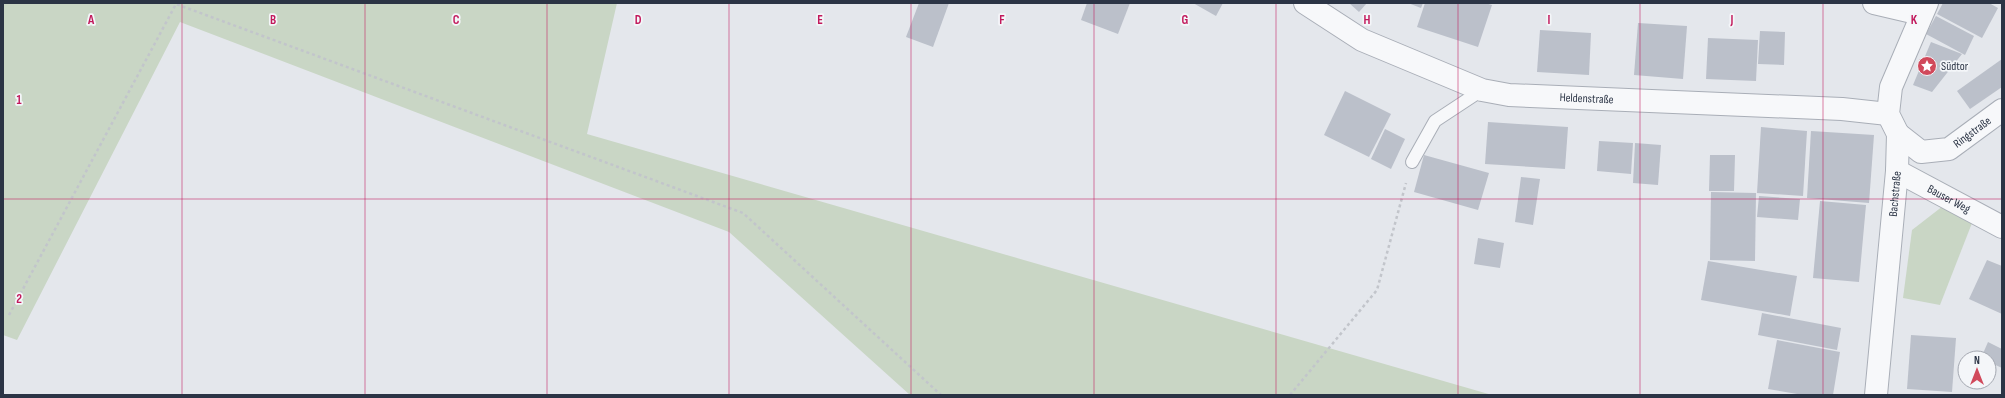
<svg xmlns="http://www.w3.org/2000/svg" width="2005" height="398" viewBox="0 0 2005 398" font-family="'Sofia Sans Condensed',sans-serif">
<rect width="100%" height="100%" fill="#e4e7ec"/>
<g fill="#c9d6c5">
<path d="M3 3H617L587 134 1492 395H910L729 232 180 22 17 340 3 335Z"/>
<path d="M1943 206 1972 223 1940 305 1903 298 1912 230Z"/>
</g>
<g fill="#bbc0ca">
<path d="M919 3H949L933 47 906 37Z"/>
<path d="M1087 3H1130L1118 34 1081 20Z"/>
<path d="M1193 3H1223L1216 16Z"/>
<path d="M1349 3H1367L1359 12Z"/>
<path d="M1408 3H1423L1421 8Z"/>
<path d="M1425 3H1485L1492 5 1478 47 1417 27Z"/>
<path d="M1943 3H1989L1998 8 1982 38 1937 14Z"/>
<path d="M1936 16 1974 36 1965 55 1926 34Z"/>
<path d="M1638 23 1687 26 1683 79 1634 75Z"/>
<path d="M1540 30 1591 33 1589 75 1537 72Z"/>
<path d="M1760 31 1785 32 1784 65 1758 64Z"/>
<path d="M1708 38 1758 40 1756 81 1706 79Z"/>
<path d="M1931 42 1962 54 1932 92 1913 85Z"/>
<path d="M2002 59V87L1970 109 1957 91Z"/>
<path d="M1345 91 1391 114 1369 157 1324 135Z"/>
<path d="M1488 122 1568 127 1565 169 1485 164Z"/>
<path d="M1761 127 1807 131 1803 196 1757 193Z"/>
<path d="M1385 129 1405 139 1391 169 1371 159Z"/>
<path d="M1811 131 1874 135 1869 203 1807 198Z"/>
<path d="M1599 141 1633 143 1631 174 1597 171Z"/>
<path d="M1635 143 1661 145 1658 185 1633 183Z"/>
<path d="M1424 155 1489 173 1478 210 1414 192Z"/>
<path d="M1710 155H1735L1734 191H1709Z"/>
<path d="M1521 177 1540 179 1533 225 1515 222Z"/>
<path d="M1711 192 1756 193 1755 261 1710 260Z"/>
<path d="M1759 196 1800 199 1798 220 1757 217Z"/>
<path d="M1820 201 1866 205 1859 282 1813 278Z"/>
<path d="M1478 238 1504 243 1500 268 1474 264Z"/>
<path d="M1987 260 2002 266V314L1969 299Z"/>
<path d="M1708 261 1797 276 1790 316 1701 300Z"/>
<path d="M1762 313 1841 328 1837 350 1758 335Z"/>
<path d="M1911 335 1956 338 1952 392 1907 389Z"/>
<path d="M1777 340 1840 352 1833 395H1803L1768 389Z"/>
<path d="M1988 342 2002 349V368L1989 362V358H1981Z"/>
</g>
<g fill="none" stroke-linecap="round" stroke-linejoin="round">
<g stroke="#a9aeb7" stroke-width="14">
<path id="service" d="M1412 162 1435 121 1482 90"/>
</g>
<g stroke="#a9aeb7" stroke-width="24">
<g id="minor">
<path id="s1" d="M1305 3 1362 40 1482 90 1509 95 1842 109 1888 114"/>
<path d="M1874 3 1921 14"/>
<path id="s2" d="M1898 134 1921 152 1949 149 2002 110"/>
<path id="s3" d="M1897 171 2002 227"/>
<path id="s4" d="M1876 395 1897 171 1898 134 1888 114 1891 87 1927 3"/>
</g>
</g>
<g stroke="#c2c5cb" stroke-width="2.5" stroke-dasharray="3 3" stroke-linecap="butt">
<path d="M9 315 176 4 743 213 941 395"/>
<path d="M1290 395 1377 290 1406 183"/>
</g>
<use href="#service" stroke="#f7f8fa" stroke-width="12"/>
<use href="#minor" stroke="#f7f8fa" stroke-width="22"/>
</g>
<path fill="none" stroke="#c2185b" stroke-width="1" stroke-opacity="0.55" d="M182 3V395M365 3V395M547 3V395M729 3V395M911 3V395M1094 3V395M1276 3V395M1458 3V395M1640 3V395M1823 3V395M3 199H2002"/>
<defs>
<g id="sight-disc" transform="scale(1)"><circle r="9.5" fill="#d1495b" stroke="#f4f6f9"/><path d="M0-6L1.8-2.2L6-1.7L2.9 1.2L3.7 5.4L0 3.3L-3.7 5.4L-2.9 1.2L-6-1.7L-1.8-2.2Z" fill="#fff"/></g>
</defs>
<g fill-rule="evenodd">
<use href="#sight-disc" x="1927" y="66"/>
</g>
<g text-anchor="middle" stroke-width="3.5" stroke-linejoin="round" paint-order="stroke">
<g font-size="12" fill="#2b3445" stroke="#f4f6f9" text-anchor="start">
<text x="1941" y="70">Südtor</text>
</g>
<g font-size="12" fill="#2b3445" stroke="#f4f6f9">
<text dy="4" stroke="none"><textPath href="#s1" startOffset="303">Heldenstraße</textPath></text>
<text dy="4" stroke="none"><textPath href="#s2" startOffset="86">Ringstraße</textPath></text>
<text dy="4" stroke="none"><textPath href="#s4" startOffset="202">Bachstraße</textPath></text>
<text dy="4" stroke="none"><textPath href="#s3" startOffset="59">Bauser Weg</textPath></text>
</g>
</g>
<g font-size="13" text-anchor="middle" font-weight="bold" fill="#c2185b" stroke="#f4f6f9" stroke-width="3.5" stroke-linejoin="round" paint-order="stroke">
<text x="91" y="24">A</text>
<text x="273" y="24">B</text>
<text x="456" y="24">C</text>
<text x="638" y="24">D</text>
<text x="820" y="24">E</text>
<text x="1002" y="24">F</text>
<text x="1185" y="24">G</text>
<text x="1367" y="24">H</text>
<text x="1549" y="24">I</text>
<text x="1732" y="24">J</text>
<text x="1914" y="24">K</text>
<text x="19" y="104">1</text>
<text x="19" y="303">2</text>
</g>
<rect width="2005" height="398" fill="none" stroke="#2b3445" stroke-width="8"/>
<g transform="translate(1977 370)"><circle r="19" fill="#f4f6f9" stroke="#a4a8b1"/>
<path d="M0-3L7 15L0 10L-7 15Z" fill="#d1495b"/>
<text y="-6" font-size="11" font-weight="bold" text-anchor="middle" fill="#2b3445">N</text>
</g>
</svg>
